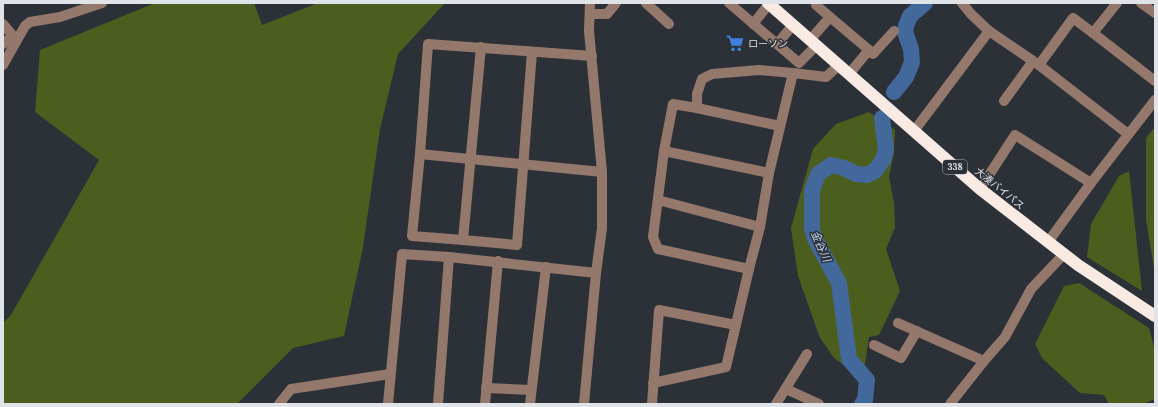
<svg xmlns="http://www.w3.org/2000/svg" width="1158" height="407" viewBox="0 0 1158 407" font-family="Lora,'Noto Sans JP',serif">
<rect width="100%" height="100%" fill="#2c3138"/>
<g fill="#4c5e1e">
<path d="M155 3H254L262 25 318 3H445L398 54 380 129 363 247 344 336 293 348 237 404H3V323L11 315 99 160 35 112 40 50Z"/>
<path d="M869 112 895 130 894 153 889 176 894 203 895 227 886 249 900 291 879 335 869 337 865 364 851 370 834 358 820 338 798 276 791 228 813 149 836 124Z"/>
<path d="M1155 127V274L1146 220V138Z"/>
<path d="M1129 171 1142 291 1087 257 1091 224 1119 176Z"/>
<path d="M1079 283 1149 328 1155 351V399L1143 404H1109L1104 395 1080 393 1042 358 1035 344 1064 286Z"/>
</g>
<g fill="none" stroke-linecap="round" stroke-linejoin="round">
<g stroke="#43689b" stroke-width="16">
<path d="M894 92 906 77 912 62 911 49 905 32 906 26 910 16 925 3"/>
<path d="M862 404 865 400 867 380 849 359 839 283 815 239 812 229V191L818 174 831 165 844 168 856 174 867 175 875 171 883 160 886 150 882 118"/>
</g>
<g stroke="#95786c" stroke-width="10">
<path d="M646 3 669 24"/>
<path d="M729 3 799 63 817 45"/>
<path d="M818 3 816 5 830 17"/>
<path d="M962 3 971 14 989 31"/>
<path d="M1141 3 1155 13"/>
<path d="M590 14H607L616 3"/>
<path d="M3 24 13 36 3 44"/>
<path d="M753 24 769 4"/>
<path d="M1093 33 1155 81"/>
<path d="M810 40 830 17 869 50 849 74"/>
<path d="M777 44 793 25"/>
<path d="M869 50 873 54 894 31"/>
<path d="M532 52 517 245 463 240 412 236 420 154 428 44 592 56"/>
<path d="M3 65 25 26 30 22 60 17 102 3"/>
<path d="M1039 65 1073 18 1093 33 1117 3"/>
<path d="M1004 101 1033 61"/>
<path d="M697 108V94L702 79 712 74 759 70 793 73"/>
<path d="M914 131 989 31 1039 65 1128 134"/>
<path d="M664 151 769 173"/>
<path d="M420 154 602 172"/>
<path d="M980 189 1015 135 1091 183"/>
<path d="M658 200 760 227"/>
<path d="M463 240 481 47"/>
<path d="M1048 242 1091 183 1155 100"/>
<path d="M749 269 658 249 653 237 664 151 673 104 697 108 780 126"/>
<path d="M898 323 984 361"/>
<path d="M874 345 901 358 917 331"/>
<path d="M653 383 726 367 749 269 760 227 769 173 793 73 826 77 839 65"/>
<path d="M486 388 531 390"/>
<path d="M786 389 819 404"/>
<path d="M279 404 291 389 390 374"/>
<path d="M388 404 402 254 449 257 596 273"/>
<path d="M438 404 449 257"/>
<path d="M485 404 498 261"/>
<path d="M530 404 546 267"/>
<path d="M584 404 596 273 602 228V172L589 31 590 3"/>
<path d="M652 404 659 310 736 325"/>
<path d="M776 404 807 354"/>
<path d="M950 404 984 361 1005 337 1031 289 1064 254"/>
</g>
<path stroke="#f9eae4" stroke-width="12" d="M768 3 980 189 1078 265 1155 316"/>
</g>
<defs>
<g id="supermarket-bare" transform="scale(1.38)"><path d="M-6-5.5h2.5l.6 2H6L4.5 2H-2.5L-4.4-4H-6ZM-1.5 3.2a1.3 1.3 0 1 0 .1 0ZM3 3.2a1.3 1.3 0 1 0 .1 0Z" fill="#3f7fe0" stroke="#2c3138" stroke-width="2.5" paint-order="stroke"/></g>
</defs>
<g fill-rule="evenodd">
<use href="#supermarket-bare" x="735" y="43"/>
</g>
<g text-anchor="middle" stroke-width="3" stroke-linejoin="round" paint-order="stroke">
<rect fill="#2c3138" stroke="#aaaeb3" stroke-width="1" x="943" y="160" width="24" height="14" rx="3"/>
<g font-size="9" font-weight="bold" fill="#e0e3e8">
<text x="955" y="170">338</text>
</g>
<g font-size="10" fill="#e0e3e8" stroke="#2c3138" text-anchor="start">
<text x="748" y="47">ローソン</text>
</g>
<g font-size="10" fill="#e0e3e8" stroke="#2c3138">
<text transform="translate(1000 188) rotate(39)" y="4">大湊バイパス</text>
</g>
<g font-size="11" font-style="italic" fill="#bfd5f3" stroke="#2c3138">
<text transform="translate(821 246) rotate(66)" y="4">金谷川</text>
</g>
</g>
<rect width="1158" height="407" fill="none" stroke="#e0e3e8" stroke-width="8"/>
</svg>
